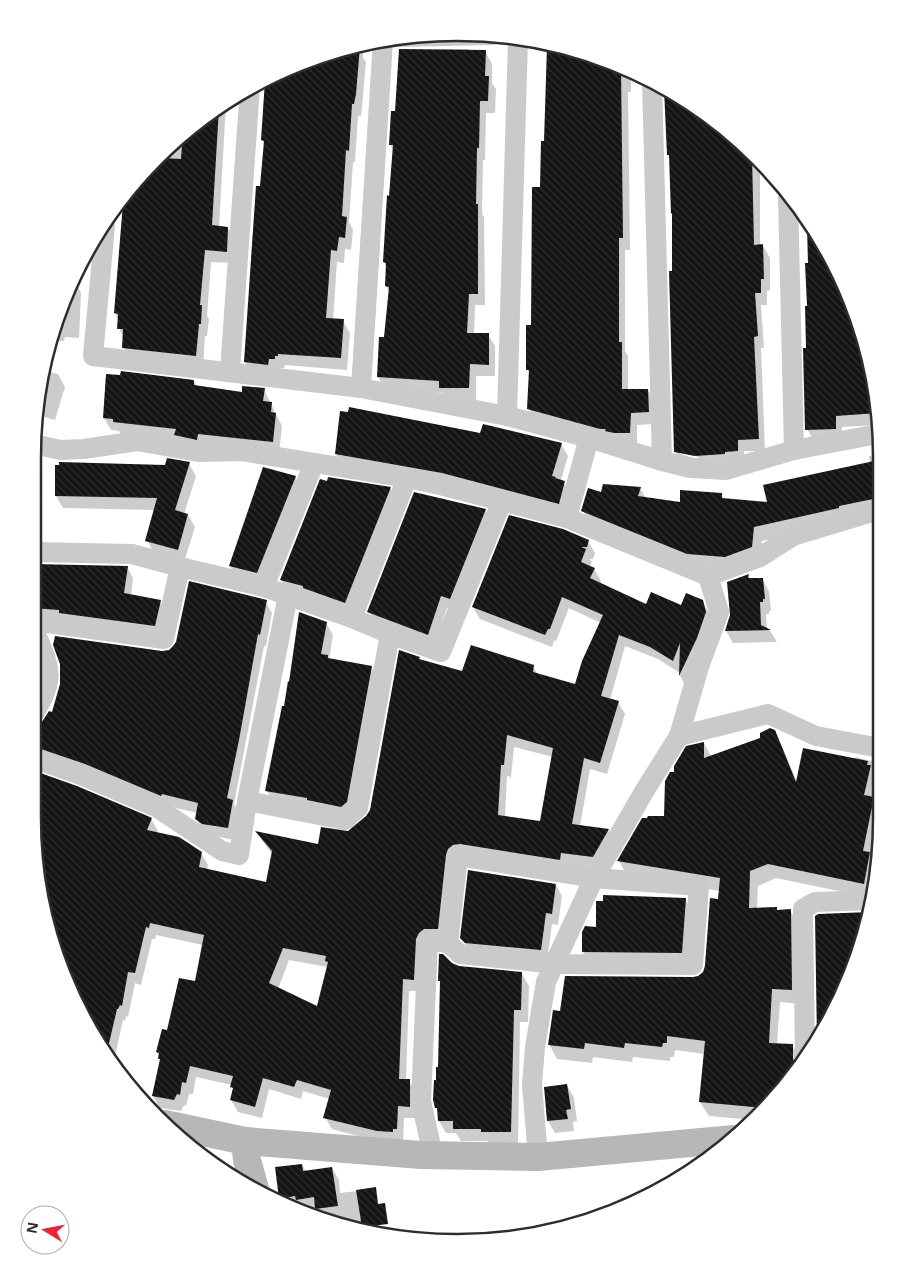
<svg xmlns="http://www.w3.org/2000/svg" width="914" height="1275" viewBox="0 0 914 1275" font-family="'Open Sans',sans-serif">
<defs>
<pattern id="building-back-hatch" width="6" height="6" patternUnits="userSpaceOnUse" patternTransform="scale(1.25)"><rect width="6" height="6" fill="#141414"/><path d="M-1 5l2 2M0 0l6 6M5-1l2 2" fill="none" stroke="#2e2e2e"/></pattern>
</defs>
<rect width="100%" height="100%" fill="#fff"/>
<g fill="#0003" fill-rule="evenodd">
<path d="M548 44 567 47 628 70 631 74V92H628L630 250H625V351L628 356V390H648L655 402V424L637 425V445L536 421 529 409 530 374 527 369 533 326 545 142Z"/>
<path d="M363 45V58L366 62 362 107 361 116H358L355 162H353L349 222 353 230 351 250 345 249 344 263 337 262 333 320 343 321 350 333 347 370 285 365 284 368H281V371L252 374 245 362 261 187 265 145 262 140 267 79 321 55Z"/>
<path d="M468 49 470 51H485L492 64V83L496 89 495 113H486L485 160H483L482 214 484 217 485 305H475L474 334H488L495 346V376H476V400H447L443 393 385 389 378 377 385 338 390 293 386 286 387 268 384 262 394 151 390 144 396 113 400 50Z"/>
<path d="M667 90 716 120 760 162V246H763L770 258V290L767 291V305H761L764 348H761L765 451H744L745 462 682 463 675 451 673 216 671 159 669 155ZM680 452 698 457V459L680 454Z"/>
<path d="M226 103 219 227 228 228 235 240 233 263 211 262 207 316 209 319 207 336H205L203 368 131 359 124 347V338L119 328V321L115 313 127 198 177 138Z"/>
<path d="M808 229 849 294 878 401V425L842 427V441H814L807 429Z"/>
<path d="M75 282 81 293 79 338 65 337 64 341H53Z"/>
<path d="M42 370 58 374 65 387 55 420 37 415Z"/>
<path d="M194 381 197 387 243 393 264 390 282 426 279 454 121 434 119 431 111 430 104 418Z"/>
<path d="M349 414 481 434 561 444 568 456 561 480 571 494 565 515 343 466 336 454Z"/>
<path d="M878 455 879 513 846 522 762 541 759 562 696 568 591 525 583 511 602 493 640 488 646 499 681 503 721 494 724 499 768 504 870 463 869 456Z"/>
<path d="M189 464 196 476 184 514 188 515 195 527 184 562 154 553 147 540 155 510 63 508 56 496 165 466Z"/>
<path d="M295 477 302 489 264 585 237 578 230 566Z"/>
<path d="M390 488 396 499 351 613 287 591 281 580Z"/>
<path d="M485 510 492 522 456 611 447 608 434 646 376 624 369 611Z"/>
<path d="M588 541 595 553 593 559H590L592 562 590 566 594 569 601 581 600 583 647 606 681 607 702 601 709 613 686 687 680 676V673L658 659 625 646 610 700 618 702 625 714 607 774 590 769 580 826 608 830 615 842 599 868 467 856 444 941H431L421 991H409L406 1080 409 1081 416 1093V1118H404L403 1140 384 1143 332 1129 325 1117 330 1099 303 1091 301 1099 269 1089 262 1118 238 1112 231 1100 234 1091 232 1085 196 1077 193 1094H189L186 1106 184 1105 181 1111 160 1108 153 1096 161 1061 157 1052 196 983 203 945 156 935 155 939H152L141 985 135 983 128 1017 126 1016 125 1021 123 1020 115 1056 122 1069 121 1073 104 1054 47 928 32 818 151 819 158 831 157 833 201 853 208 865 207 870 267 883 272 854 257 833 319 845 348 833 367 817 371 811 419 658 420 660 463 673 533 666 538 675 576 686 601 623 569 608 556 641 554 640 552 647 480 619 473 607ZM514 747 553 757 541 822 505 817 507 776 511 777ZM289 960 328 967 317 1007 278 989Z"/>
<path d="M33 565 127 567 133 578 131 596 160 601 166 612 161 636 33 618Z"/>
<path d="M748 575 751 580 762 579 769 591 771 611H769V614H766L767 629 770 631 777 642 733 643 726 631Z"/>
<path d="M265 601 272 613 266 646H264L234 804 239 813 234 840 210 835 203 831 196 818 197 813 168 806 42 758 36 746 53 713 162 652 169 651Z"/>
<path d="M326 623 333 635 329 660 371 667 378 679 353 814 274 803 267 791 285 707Z"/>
<path d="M774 731 782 746 797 782 854 760 855 757 880 763 881 845 872 898 776 878 758 886 757 909 778 911H790L799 925 800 1004 780 1002 777 1045H792L800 1060 801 1065 794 1077 753 1120 709 1116 700 1102 705 1054 675 1050 674 1057H670V1061L633 1057 632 1062 593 1057 592 1063 557 1059 549 1044 561 1012 700 976 704 972 711 900H719L720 891 627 875 619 861 665 818 675 773 704 743 711 756 761 738Z"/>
<path d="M556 885 562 896 558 925 552 924 547 961 469 950 462 938Z"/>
<path d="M685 899 692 911 688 965 590 964 583 952 597 928Z"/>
<path d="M451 964 458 967 522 974 529 986 528 1022H520L518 1144H489L488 1141H461L456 1133H446L439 1121 438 1111 436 1107 439 1068 442 985 439 980Z"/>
<path d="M567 1085 574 1098 577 1121 573 1122 574 1131 555 1133 548 1121Z"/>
<path d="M201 1153 222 1159 230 1172Z"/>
<path d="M302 1165 306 1172 332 1168 339 1180 340 1193 366 1190 373 1202 380 1235 374 1234 318 1215 317 1209 306 1211 302 1208 299 1209 283 1203 280 1199Z"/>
<path d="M572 1220 573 1223 520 1237 519 1232Z"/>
</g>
<g fill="url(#building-back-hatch)" fill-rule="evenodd">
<path d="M360 46 356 94 354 104H352L349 151 346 150 342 216 347 217 345 238 339 237 337 251 331 250 326 318 344 319 341 358 278 354V356H275V359H269L268 365 244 362 256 186H260L264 141 261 140 265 80 321 55Z"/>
<path d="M547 46 567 47 621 68 623 238H619V342H622V389H648L649 412 631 413 630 433H614L605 431 606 429H600L527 409 529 370H526V325H531L532 187H540L541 141H544Z"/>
<path d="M399 49 486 50 485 76H489L488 101H480L479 148H477L476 204H478V294H469L467 333H489V365L470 364 469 388H439V381L377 377 379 337H384L389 287 385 286 386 263 383 262 387 195 389 196 393 145H389L391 111H395Z"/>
<path d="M664 89 716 120 752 155 754 245 763 244 764 279H761V293H755L758 336 754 337 759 439 738 440V451L725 452V454L695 456 674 452 669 271H672V213L671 214 669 155H667Z"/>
<path d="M219 108 212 225 228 227 227 252 205 250 200 305H202L201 324H199L196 356 122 348 123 329H117L118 314 114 313 123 203 161 158 181 159 183 133Z"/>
<path d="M807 227 849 294 878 401V413L836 416V429L805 430 803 348H806L805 306H807L805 263H808Z"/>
<path d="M121 371 194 380V385L242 392V386L265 388 263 401 272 402 271 412 276 413 273 442 198 434 197 440 174 435 176 429 113 422V419L103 418 106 374 120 375Z"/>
<path d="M349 407 480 433 483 424 562 443 552 476 556 477 555 478 565 481 559 504 442 473 335 454 340 411 348 412Z"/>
<path d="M167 458 190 462 175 510 188 514 178 550 145 541 157 498 55 496V465H59V462L165 465Z"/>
<path d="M874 461 878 484V498L839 506V508L754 527 752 547 725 557 687 554 581 511 588 488 601 492 603 484 641 487 638 496 680 502V490L722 493V498L767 502 763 485Z"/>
<path d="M263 467 296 476 257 573 229 566Z"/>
<path d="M328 477 391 487 345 603 303 588V586L280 580 320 479 327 481Z"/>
<path d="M414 492 486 509 450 599 441 596 428 635 367 612Z"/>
<path d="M509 515 563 529 589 540 587 547H581L586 549 581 562 595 568 590 578 646 604 651 592 681 605 686 593 703 600 706 612 697 638 679 676 680 643 673 661 650 647 619 635 601 696 619 701 600 763 584 758 572 824 609 829 593 857 561 853 560 860 460 844 453 845 448 849 446 855 438 929H424L419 933 416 939 414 980 403 979 399 1079H410V1107L398 1106 397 1129H393V1132L377 1131 323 1118 331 1090 297 1080 294 1087 263 1078 255 1107 230 1100 233 1088 230 1087 233 1076 190 1066 186 1083 182 1082 180 1095 177 1094 174 1100 152 1096 160 1059H158L159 1053 156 1052 162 1029 167 1030 179 978 195 981 204 935 150 923 149 928 146 927 135 973 128 972 122 1006 120 1005 118 1009H117L106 1056 47 928 32 818V770L77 786 150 817 152 818 147 830 179 837 202 852 199 867 266 882 272 851 255 831 318 844 321 827 348 831 366 816 370 810 399 650 420 657 419 659 462 671 471 645 534 665 533 672 575 684 582 661 603 615 562 597 550 629H548L545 635 472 607ZM507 735 553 748 540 821 498 815 501 765H504ZM283 948 326 956 325 961 328 962 317 1006 269 983Z"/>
<path d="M32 564 128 566 124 593 161 600 155 626 59 613V610L32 608Z"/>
<path d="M749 574 748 578H763L765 599H763V602H760L761 625 771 630 725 631 730 615 727 582Z"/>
<path d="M189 581 267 600 260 635 258 634 239 740 227 798 233 800 228 828 202 824 195 819 198 803 162 794 161 796 85 764 32 746 35 728H38L49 711 52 712 60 684V664L53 645 55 636 162 651 169 650 173 646 176 642Z"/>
<path d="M299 612 327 622 321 654 328 655V658L372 666 347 802 341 807 307 800V798L265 791 282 706H284L288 681 289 682Z"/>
<path d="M770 728 775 730 796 782 803 748 868 761 867 765H871L864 795 874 797 863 851 870 852 864 884 768 864 750 871 749 908 777 907V910L791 909 792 990 772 989 769 1043 793 1044V1059L795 1064 799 1068 794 1077 764 1108 699 1102 705 1041 667 1036V1043H663L662 1047 625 1043 624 1048 585 1043 584 1049 548 1045 553 1010 560 1011 565 976 693 977 698 976 703 972 705 966 710 898 718 899 720 878 617 861 642 818H647L648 816H664L665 781 670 772H674V766L686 746 704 742V758L760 738V733Z"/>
<path d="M468 870 556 884 552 914 546 913 541 950 465 943 460 938Z"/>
<path d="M603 895 686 898 682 953 582 952V932L585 926 596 927V901H603Z"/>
<path d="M870 912 867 928 838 1005 817 1040 815 916 818 914Z"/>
<path d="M439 954H443L452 963 459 966 522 972 521 1010H514L511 1132H481V1129H453V1121H438L437 1108H435L433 1100 434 1080H436V1067H438L440 981H438Z"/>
<path d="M567 1084 571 1109 566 1110 568 1119 547 1121 544 1087Z"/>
<path d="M302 1164 303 1171 332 1167 338 1206 315 1209 314 1197 296 1200 295 1196 279 1199 275 1167Z"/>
<path d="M376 1187 378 1204 385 1203 388 1224 362 1227 356 1190Z"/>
</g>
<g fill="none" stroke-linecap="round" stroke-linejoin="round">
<g stroke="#cacaca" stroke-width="20">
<path d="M399 37 492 35"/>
<path d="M652 81 662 461"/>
<path d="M788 196 794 450"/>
<path d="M105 226 93 356 361 388 507 416 589 438 662 461 690 468 726 470 794 450 878 434"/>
<path d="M230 371 250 87"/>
<path d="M361 388 383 40"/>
<path d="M507 416 518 39"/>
<path d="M34 444 60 450 84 449 137 441 199 452 241 451 407 478 440 485 567 518 708 576 760 557 793 536 879 510"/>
<path d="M567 518 589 438"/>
<path d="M33 552 132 554 180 567 264 587 352 618 390 634 441 652 502 501"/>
<path d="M264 587 314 463"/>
<path d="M352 618 407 478"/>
<path d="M33 621 164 639 180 567"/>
<path d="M33 715C58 677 49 666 33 627"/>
<path d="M679 736 768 714 816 736 880 748"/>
<path d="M33 758 81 775 156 807 222 851 239 855 247 801 288 595"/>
<path d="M247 801 345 820 358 808 390 634"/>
<path d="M458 856 594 878 699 886 693 965 556 964 460 954 448 943Z"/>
<path d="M805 1058 803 909 815 902 872 900"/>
<path d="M433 1155 421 1101 428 940 448 943"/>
<path d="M538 1157 532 1085 535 1047 546 982 594 878 645 790 679 736 699 667 719 612 708 576"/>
</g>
<g stroke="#b7b7b7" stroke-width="28">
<path d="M165 1124 245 1141 421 1155 538 1157 734 1139"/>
<path d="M245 1141 247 1160 255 1189"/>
</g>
</g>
<path d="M0 0H914V1275H0ZM457 41H457A416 416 0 0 1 873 457V818A416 416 0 0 1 457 1234H457A416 416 0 0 1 41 818V457A416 416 0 0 1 457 41Z" fill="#fff" fill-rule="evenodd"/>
<path fill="none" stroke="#2d2d2d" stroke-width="2.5" d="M457 41H457A416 416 0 0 1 873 457V818A416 416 0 0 1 457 1234H457A416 416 0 0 1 41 818V457A416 416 0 0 1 457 41Z"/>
<g transform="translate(45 1230) rotate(280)"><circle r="24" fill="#ffffff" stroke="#ababab"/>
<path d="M0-4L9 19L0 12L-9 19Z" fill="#ef2336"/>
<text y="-8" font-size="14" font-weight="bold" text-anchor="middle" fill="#2d2d2d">N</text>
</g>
</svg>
